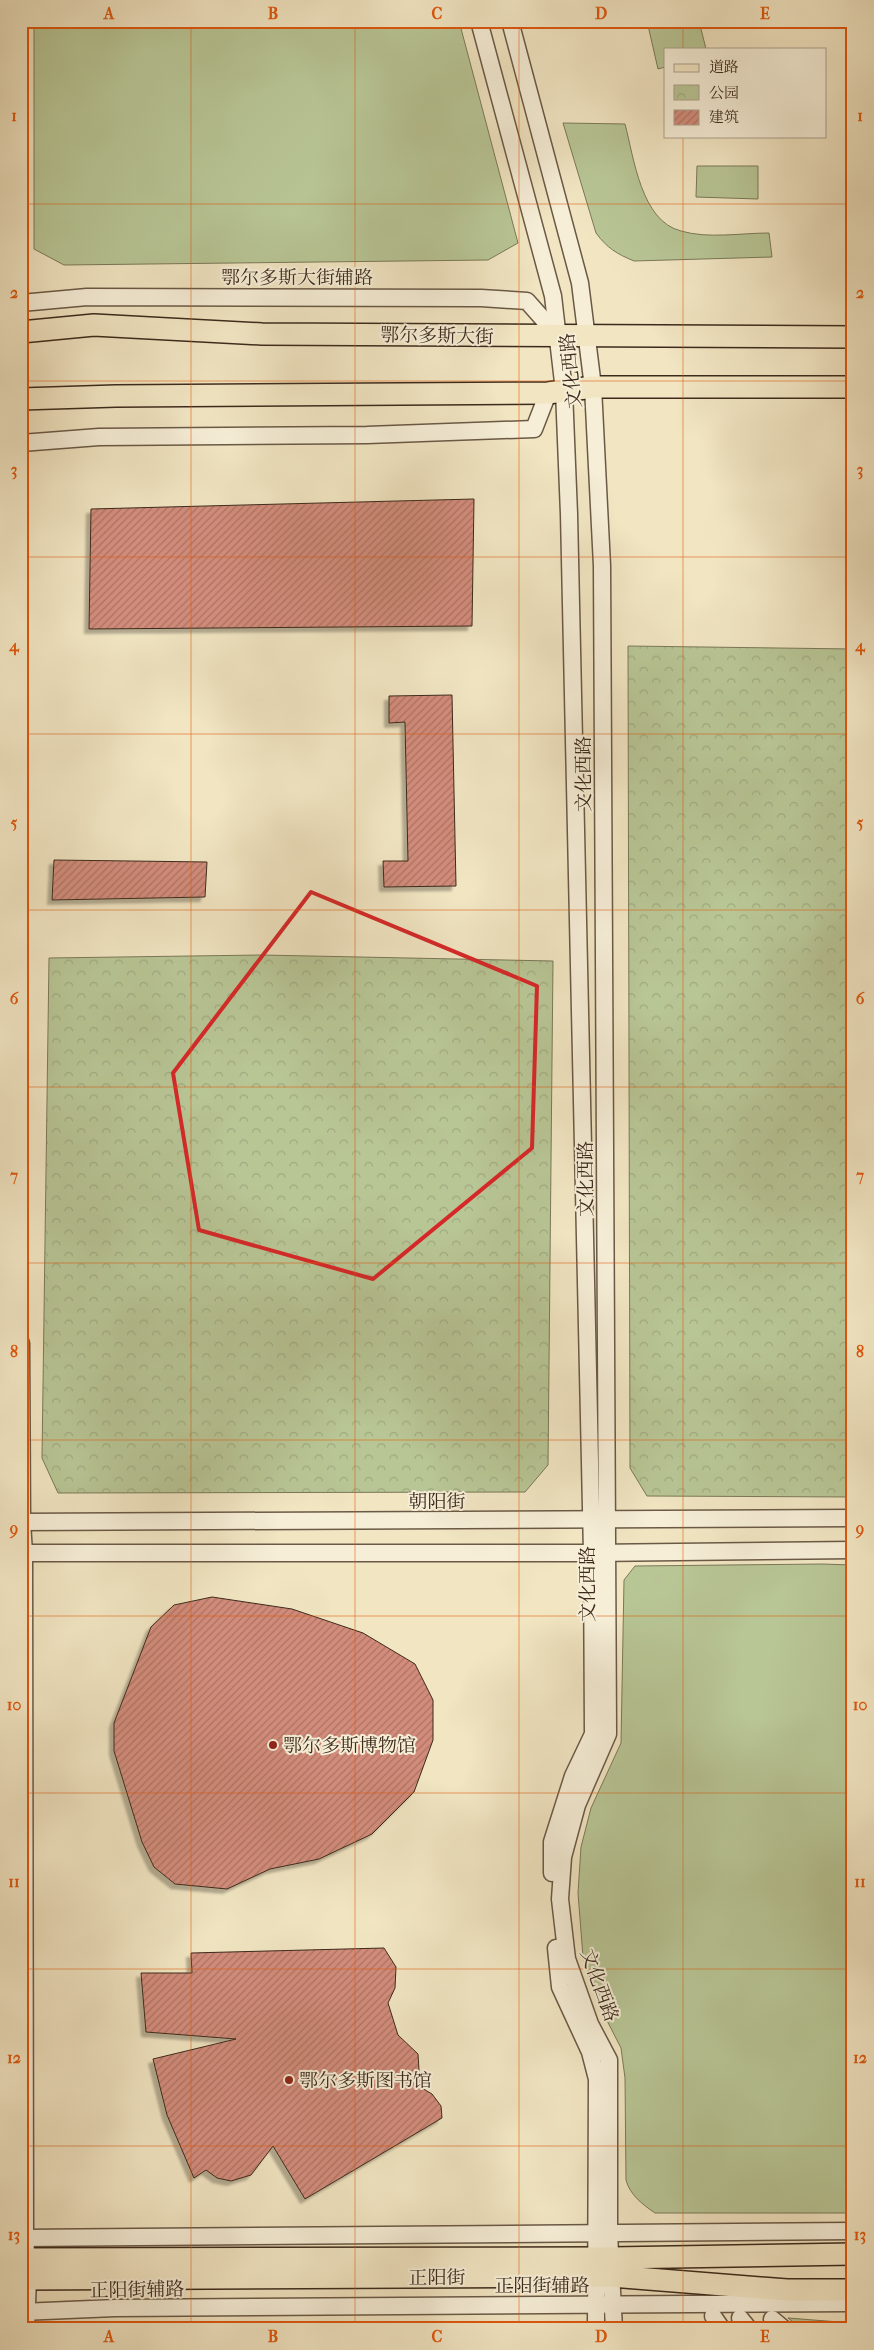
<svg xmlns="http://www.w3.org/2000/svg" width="874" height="2350" viewBox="0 0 874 2350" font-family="'IM FELL French Canon','Noto Serif SC',serif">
<defs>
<pattern id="park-crowns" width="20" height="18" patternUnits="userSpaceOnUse" patternTransform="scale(1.25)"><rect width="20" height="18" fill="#b8c595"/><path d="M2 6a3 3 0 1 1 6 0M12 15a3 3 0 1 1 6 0" fill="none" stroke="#9fa980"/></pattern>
<pattern id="building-hatch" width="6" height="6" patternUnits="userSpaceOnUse" patternTransform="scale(1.25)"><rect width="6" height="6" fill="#d38c7b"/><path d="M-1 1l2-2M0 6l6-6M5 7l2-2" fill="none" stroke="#ac7364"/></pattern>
<filter id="shadow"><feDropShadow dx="-4.5" dy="4.5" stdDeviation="1" flood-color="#0004"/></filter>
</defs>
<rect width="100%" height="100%" fill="#f1e5c2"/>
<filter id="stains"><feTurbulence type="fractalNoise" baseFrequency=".004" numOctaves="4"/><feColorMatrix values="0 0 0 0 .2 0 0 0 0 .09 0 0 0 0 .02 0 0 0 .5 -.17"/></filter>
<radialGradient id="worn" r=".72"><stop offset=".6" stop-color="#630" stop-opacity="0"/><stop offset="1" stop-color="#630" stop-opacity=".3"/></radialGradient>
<g fill="#b8c595" stroke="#7a7858">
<path d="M34 21H459L518 243 488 260 64 265 34 249Z"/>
<path d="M647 21H699L706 49H665V67L658 69Z"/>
<path d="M563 123 625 124C634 158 641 221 681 231 708 239 741 233 769 233L772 257 634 261C617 254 607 248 596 233Z"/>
<path d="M697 166H758V199L696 197Z"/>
<path d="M822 1564 853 1565V2213H655C642 2204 630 2195 626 2180L625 2078 621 2048 599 2005 583 1957 578 1893 581 1847 591 1808 621 1743 624 1580 635 1566Z"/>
<path d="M788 2318 839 2322 840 2329H802Z"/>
<path d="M656 2322H701L706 2329H646Z"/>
</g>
<g fill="url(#park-crowns)" stroke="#7a7858">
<path d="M628 646 853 649V1497L647 1496 630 1468Z"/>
<path d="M262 955 553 961 548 1465 525 1492 58 1493 42 1458 49 958Z"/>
</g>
<g fill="url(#building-hatch)" stroke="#3d2a1c" filter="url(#shadow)">
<path d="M474 499 472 626 89 629 91 509Z"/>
<path d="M452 695 456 886 384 887 383 861H408L405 722 389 723V696Z"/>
<path d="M54 860 207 862 205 897 52 900Z"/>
<path d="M212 1597 292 1609 363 1633 415 1664 433 1700V1740L414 1792 372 1834 319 1859 270 1869 227 1889 175 1884 154 1867 142 1842 114 1751V1723L151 1627 174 1605Z"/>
<path d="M384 1948 396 1967 395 1988 388 2003 398 2035 418 2054 420 2087 432 2094 441 2106 442 2118 305 2199 273 2146 251 2175 231 2181 217 2178 206 2170 194 2178 167 2115 153 2059 236 2039 146 2032 141 1973H192L191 1953Z"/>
</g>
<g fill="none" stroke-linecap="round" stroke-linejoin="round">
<g stroke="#6a5946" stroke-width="19">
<g id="minor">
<path d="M479 21 553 296 564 391 569 514 592 1553 593 1734 573 1776 552 1842V1873"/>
<path d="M510 21 580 283 593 387 602 566 608 1734 577 1805 563 1857 560 1899 567 1959 590 2024 609 2060V2233L614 2329"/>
<path d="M21 303 87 297 481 298 527 301 558 336"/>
<path d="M21 443 99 437 367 435 534 429 548 393"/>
<path d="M21 1343 22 1522 24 1553 25 2237 28 2279 26 2329"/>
<path d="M21 1522 853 1518"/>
<path d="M21 1553H592L853 1550"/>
<path d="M556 1948 560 1987 590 2052 597 2079 596 2329"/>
<path d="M21 2238 853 2231"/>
<path d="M21 2312 115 2308 853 2303"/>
<path d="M713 2316 722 2329"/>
<path d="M740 2318 749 2329"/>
<path d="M772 2319 784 2329"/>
</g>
</g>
<g stroke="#3d2a1c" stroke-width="24">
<g id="major">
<path d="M21 332 94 325 262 334 853 337"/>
<path d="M21 399 116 396 548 393 593 387H853"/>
<path d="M21 2259 612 2258 853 2254"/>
<path d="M21 2279 611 2276 787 2290H853"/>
</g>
</g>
<use href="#minor" stroke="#f6eed7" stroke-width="16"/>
<use href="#major" stroke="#f1e5c2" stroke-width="21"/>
</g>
<path fill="none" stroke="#d62828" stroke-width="4" stroke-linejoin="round" d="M311 892 537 986 532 1148 373 1279 199 1230 173 1073Z"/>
<path fill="none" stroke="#df570d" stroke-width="1" stroke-opacity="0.55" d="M191 21V2329M355 21V2329M519 21V2329M683 21V49M683 136V2329M21 204H853M21 381H853M21 557H853M21 734H853M21 910H853M21 1087H853M21 1263H853M21 1440H853M21 1616H853M21 1793H853M21 1969H853M21 2146H853"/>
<g fill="#8f2418" stroke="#f6eed7" stroke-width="2">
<circle cx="273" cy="1745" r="5"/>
<circle cx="289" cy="2080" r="5"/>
</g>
<g text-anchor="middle" stroke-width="4" stroke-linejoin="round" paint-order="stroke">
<g font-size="19" fill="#3d2a1c" stroke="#f6eed7">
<text x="297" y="284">鄂尔多斯大街辅路</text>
<text transform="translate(437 335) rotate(1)" y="7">鄂尔多斯大街</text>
<text transform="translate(570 371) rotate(-96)" y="7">文化西路</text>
<text transform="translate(583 774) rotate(-90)" y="7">文化西路</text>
<text transform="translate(585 1179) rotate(-90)" y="7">文化西路</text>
<text x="437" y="1508">朝阳街</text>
<text transform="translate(587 1584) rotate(-90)" y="7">文化西路</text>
<text transform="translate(600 1985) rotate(70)" y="7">文化西路</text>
<text x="437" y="2284">正阳街</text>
<text x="542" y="2292">正阳街辅路</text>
<text transform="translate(137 2289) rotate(-1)" y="7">正阳街辅路</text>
</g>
<g font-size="19" fill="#3d2a1c" stroke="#f6eed7" text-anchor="start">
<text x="283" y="1752">鄂尔多斯博物馆</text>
<text x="299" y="2087">鄂尔多斯图书馆</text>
</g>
</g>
<rect width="874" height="2350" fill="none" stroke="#f1e5c2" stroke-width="55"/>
<rect x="664" y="48" width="162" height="90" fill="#f6eed7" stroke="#aca08c"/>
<rect x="674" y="64" width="25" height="8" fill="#f1e5c2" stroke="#aca08c"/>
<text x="709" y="72" font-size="15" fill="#3d2a1c">道路</text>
<rect x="674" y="85" width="25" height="15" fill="url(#park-crowns)" stroke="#aca08c"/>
<text x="709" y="98" font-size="15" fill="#3d2a1c">公园</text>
<rect x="674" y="110" width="25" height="15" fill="url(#building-hatch)" stroke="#aca08c"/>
<text x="709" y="122" font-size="15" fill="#3d2a1c">建筑</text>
<rect x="28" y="28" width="818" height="2294" fill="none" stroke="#df570d" stroke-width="2"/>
<g font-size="16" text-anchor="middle" font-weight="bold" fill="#df570d">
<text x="109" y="19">A</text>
<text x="273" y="19">B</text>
<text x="437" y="19">C</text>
<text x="601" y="19">D</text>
<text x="765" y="19">E</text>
<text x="14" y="121">1</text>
<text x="860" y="121">1</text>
<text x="14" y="298">2</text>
<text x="860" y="298">2</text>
<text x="14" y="475">3</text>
<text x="860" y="475">3</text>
<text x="14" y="651">4</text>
<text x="860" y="651">4</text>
<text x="14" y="828">5</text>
<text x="860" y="828">5</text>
<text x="14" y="1004">6</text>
<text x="860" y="1004">6</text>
<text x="14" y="1181">7</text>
<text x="860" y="1181">7</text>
<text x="14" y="1357">8</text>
<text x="860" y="1357">8</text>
<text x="14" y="1534">9</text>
<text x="860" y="1534">9</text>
<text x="14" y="1710">10</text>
<text x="860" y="1710">10</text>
<text x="14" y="1887">11</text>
<text x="860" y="1887">11</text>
<text x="14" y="2063">12</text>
<text x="860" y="2063">12</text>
<text x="14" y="2240">13</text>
<text x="860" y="2240">13</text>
<text x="109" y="2342">A</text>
<text x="273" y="2342">B</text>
<text x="437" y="2342">C</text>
<text x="601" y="2342">D</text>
<text x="765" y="2342">E</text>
</g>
<rect width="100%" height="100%" filter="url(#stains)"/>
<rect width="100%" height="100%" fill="url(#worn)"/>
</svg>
